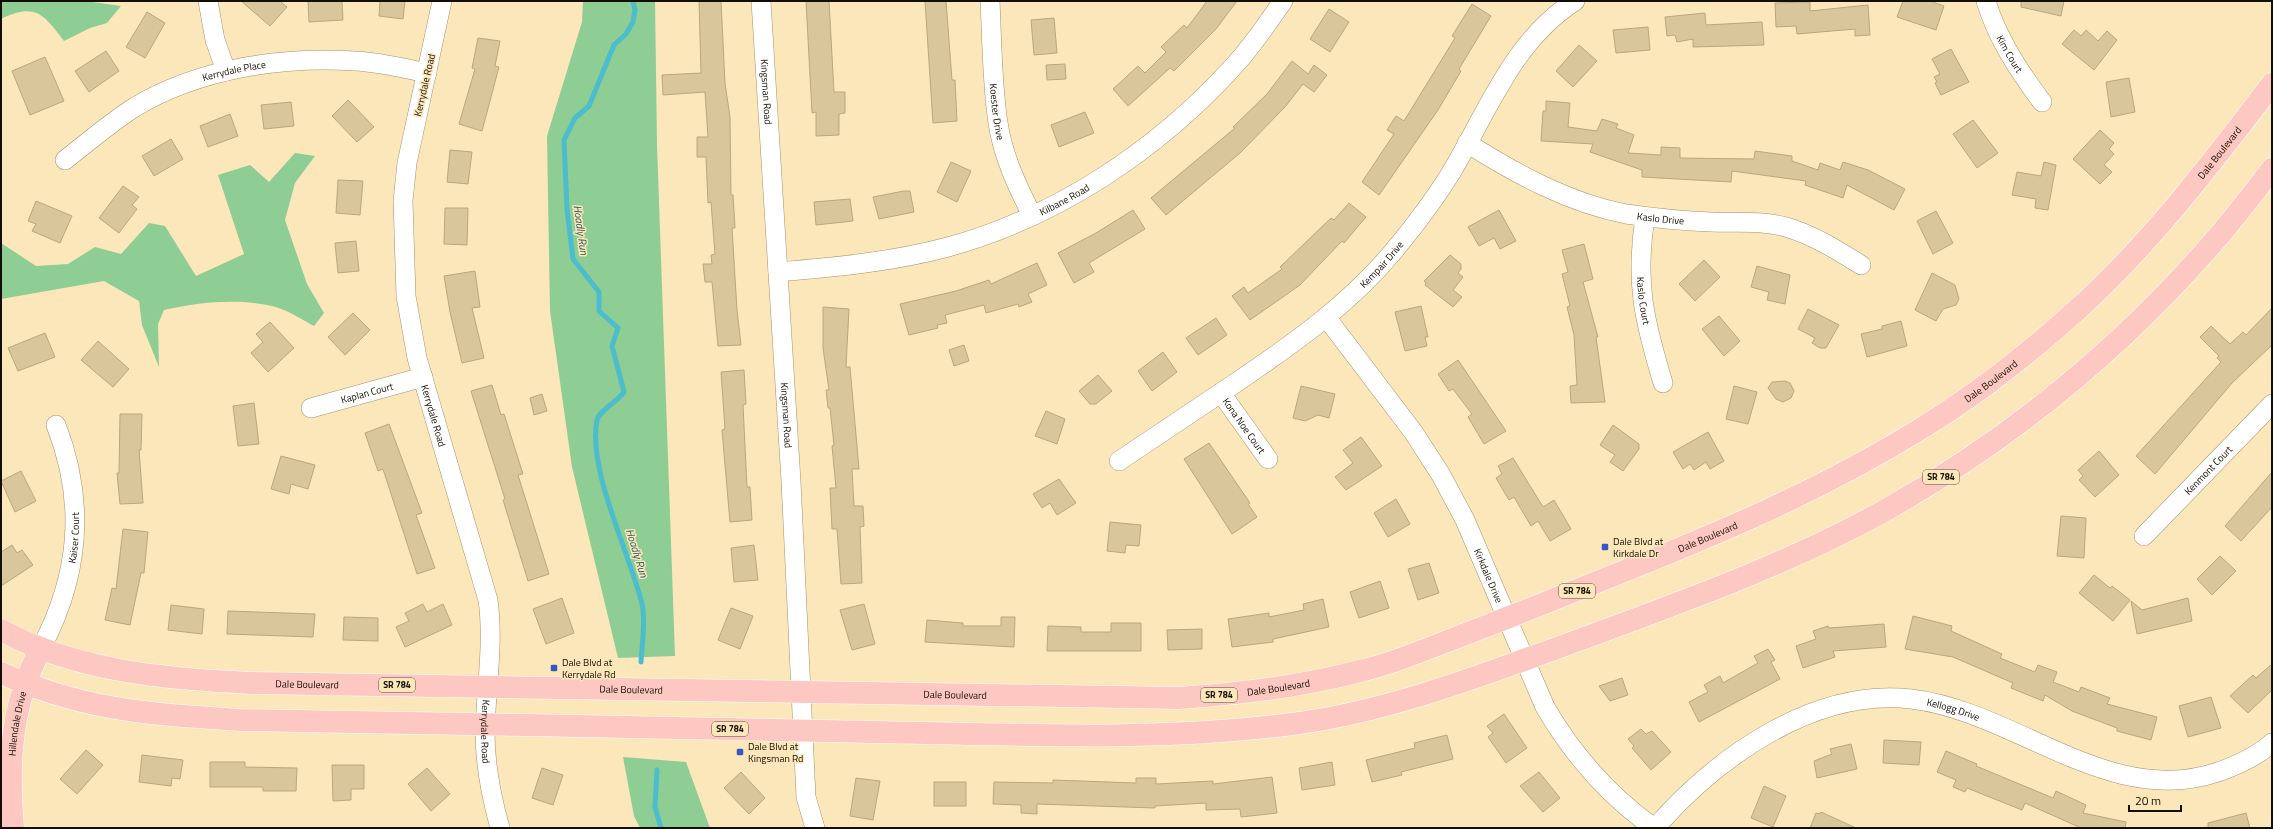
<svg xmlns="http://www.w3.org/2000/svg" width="2273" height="829" viewBox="0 0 2273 829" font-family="'Titillium Web',sans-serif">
<rect width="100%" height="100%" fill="#fbe7ba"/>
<g fill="#8ecd94">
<path d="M1 1H86L121 6 107 23 90 28 64 41C44 15 36 2 1 19Z"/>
<path d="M583 1H655L657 145 675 656 618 658 572 467 550 311 547 136 582 22Z"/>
<path d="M295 153 315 156 295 183 285 220 307 284 324 313 314 326C301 319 286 309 272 306 237 298 199 302 164 310L158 324 159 367 142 325 139 301 104 281 1 299V243L36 266 68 264 95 247 121 254 149 223 165 226 196 276 244 254 218 175 250 165 269 182Z"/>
<path d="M623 757 686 762 710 828H640L634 816Z"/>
</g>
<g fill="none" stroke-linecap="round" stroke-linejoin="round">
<g stroke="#4bbdcc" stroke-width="5">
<path d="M633 1 635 10 633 22 626 34 614 45 589 106 575 118 564 140 567 209 573 259 599 292V311L618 328 612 346 624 392C617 402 599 411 597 420 587 469 630 554 642 604 646 619 642 645 641 662"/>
<path d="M657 770 655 807 661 828"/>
</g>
</g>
<g fill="#dac69b" stroke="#baa77c">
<path d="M241 1H280L287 7 270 26Z"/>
<path d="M308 1H342L343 20 309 22Z"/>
<path d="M380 1H405L403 19 379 16Z"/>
<path d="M699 1H721L725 83 730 117 731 195H733L735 228H732L737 310 741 345 718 346 712 282H705L703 264H712L711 255 715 254 711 202 708 203 706 157H697V137H708L705 92 663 95 662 75 701 73Z"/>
<path d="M806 1H829L834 92H845V113L839 114V135L816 136V112L812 113Z"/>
<path d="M925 1H946L952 80H955L957 121 933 123Z"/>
<path d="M1207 1H1237L1216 29 1174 71 1170 68 1128 106 1113 89 1138 66 1145 73 1166 52 1161 47 1184 25 1187 28Z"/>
<path d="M1903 1H1930L1944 6 1936 30 1897 17Z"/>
<path d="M2021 1H2064L2061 16 2021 7Z"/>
<path d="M1810 2V11L1868 5 1870 35 1855 36V29L1797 34 1796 26 1776 27 1775 3Z"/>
<path d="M1472 4 1491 16 1459 69 1461 71 1438 110 1379 195 1362 182 1394 134 1387 130 1396 116 1404 121 1455 38 1452 36Z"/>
<path d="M1329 9 1349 22 1330 52 1310 39Z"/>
<path d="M147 12 165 23 145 58 126 47Z"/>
<path d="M1705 13 1706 25 1762 22 1764 45 1693 47V39L1677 42 1675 35 1667 36 1665 17Z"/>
<path d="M1054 18 1057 53 1034 55 1031 20Z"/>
<path d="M1648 27 1650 50 1616 53 1613 30Z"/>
<path d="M2074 30 2081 36 2086 30 2098 41 2107 31 2117 40 2094 70 2062 44Z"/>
<path d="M478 38 500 41 495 66 499 67 482 131 459 124 475 69 472 68Z"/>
<path d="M1579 45 1597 61 1573 87 1556 71Z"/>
<path d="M1951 49 1969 82 1941 95 1935 83 1937 82 1934 77 1940 74 1932 59Z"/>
<path d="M106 51 119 71 89 92 75 71Z"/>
<path d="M45 57 64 101 30 115 12 71Z"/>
<path d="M1292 61 1308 74 1314 65 1327 75 1314 92 1303 84 1285 107 1240 153 1166 215 1151 198 1235 128 1233 127 1267 94Z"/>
<path d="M1065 64 1066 79 1047 80 1046 65Z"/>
<path d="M2129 78 2135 112 2111 117 2106 82Z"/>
<path d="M348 100 374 127 357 142 332 116Z"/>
<path d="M1546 101 1570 103 1568 127 1597 131 1602 119 1618 124 1616 128 1634 135 1628 153 1661 155V147L1680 148V158L1754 159 1755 151 1792 156V161L1818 170 1820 163 1840 170 1843 162 1868 170 1905 189 1894 210 1847 185 1843 198 1805 185 1806 181 1732 171 1731 182 1642 177V170L1590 152 1593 144 1541 141 1543 111H1546Z"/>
<path d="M291 102 294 126 264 129 261 105Z"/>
<path d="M1085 112 1094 133 1059 147 1051 125Z"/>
<path d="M230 114 238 136 208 147 200 126Z"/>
<path d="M1973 120 1998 153 1977 168 1953 134Z"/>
<path d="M2100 130 2114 143 2109 149 2114 154 2104 165 2112 172 2100 184 2073 159Z"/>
<path d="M171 139 183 159 154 176 142 156Z"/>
<path d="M450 150 472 152 468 184 447 182Z"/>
<path d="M951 162 971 171 957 202 937 192Z"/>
<path d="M2044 162 2056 165 2048 210 2035 208 2036 199 2012 195 2017 172 2041 176Z"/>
<path d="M338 180 363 181 360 215 336 213Z"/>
<path d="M123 186 139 197 132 205 137 209 119 233 99 218Z"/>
<path d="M904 191H910L914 212 879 219 873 197Z"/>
<path d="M850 199 853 221 816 225 814 202Z"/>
<path d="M36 201 72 216 60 243 32 231 36 224 28 221Z"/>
<path d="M1349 203 1366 217 1344 243 1342 241 1300 285 1250 320 1232 296 1244 287 1248 293 1282 269 1280 267 1331 218 1334 220Z"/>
<path d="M445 208H468L467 245 444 244Z"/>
<path d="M1133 210 1145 229 1089 263 1094 272 1074 283 1058 253 1096 233Z"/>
<path d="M1499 210 1516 241 1500 249 1494 238 1479 246 1468 227Z"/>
<path d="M1936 211 1953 243 1933 254 1917 221Z"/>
<path d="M356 241 359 271 338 273 335 243Z"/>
<path d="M1584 244 1593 279 1583 282 1598 337H1596L1605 402 1571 403 1570 386 1577 385 1574 335 1567 307 1570 306 1562 274 1568 272 1562 250Z"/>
<path d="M1450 255 1461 264V269L1458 273 1463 277 1453 290 1462 297 1453 307 1425 285 1426 283 1424 281Z"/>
<path d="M1704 260 1720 277 1695 301 1679 284Z"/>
<path d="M1037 263 1047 285 1028 294 1032 302 1019 307 1018 304 986 313 984 305 945 315 947 323 937 325 938 328 909 335 900 304 956 291 989 280 991 284Z"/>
<path d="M1757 266 1790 275 1785 304 1767 300 1769 292 1751 287Z"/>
<path d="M475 271 480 307 472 308 484 358 462 363 450 312 444 276Z"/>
<path d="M1932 273 1955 285 1959 299 1956 305 1943 309 1936 321 1915 310Z"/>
<path d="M1421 306 1428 337H1425L1427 346 1405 351 1395 312Z"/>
<path d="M823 307 849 309 846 367H850L859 469H852L854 506H863L864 526 860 527 862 583 841 584 837 529H832L830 488H836L832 446 834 445 830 408H828L826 390H829L823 348Z"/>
<path d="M2272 308V345L2232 383 2155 474 2136 456 2221 362 2217 358 2219 356 2200 337 2211 326 2230 344 2243 332 2246 335Z"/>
<path d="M1808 309 1839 325 1826 348H1820L1812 343 1815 338 1798 329Z"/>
<path d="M353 313 370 330 345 355 328 337Z"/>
<path d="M1719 316 1740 341 1724 356 1702 329Z"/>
<path d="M1216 318 1227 335 1198 355 1186 338Z"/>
<path d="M1901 321 1907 346 1867 357 1861 334 1882 329V326Z"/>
<path d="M270 322 294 348 268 372 251 353 263 342 256 334Z"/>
<path d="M45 333 55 357 18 371 8 348Z"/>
<path d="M98 341 129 369 113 387 81 360Z"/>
<path d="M964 345 969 361 954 366 949 350Z"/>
<path d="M1163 352 1177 372 1152 391 1138 371Z"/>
<path d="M1458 360 1506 431 1484 444 1468 417 1472 414 1453 389 1449 391 1438 374Z"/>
<path d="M744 370 746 404 743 405 747 487H750L752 520 730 522 722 430 725 429 721 372Z"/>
<path d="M1098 375 1112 391 1096 404H1090L1079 391Z"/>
<path d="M1785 381 1790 383 1794 391 1791 398 1783 402 1776 399 1768 388 1772 382Z"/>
<path d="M492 385 501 415 504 414 523 474 518 475 549 574 528 581 503 500 505 499 471 391Z"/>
<path d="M1301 386 1335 394 1329 418 1318 415 1305 421 1293 418Z"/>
<path d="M1734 386 1757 392 1748 424 1726 419Z"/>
<path d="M542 394 547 411 534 415 530 398Z"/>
<path d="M254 403 259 444 238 446 233 406Z"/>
<path d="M1046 411 1065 419 1057 444 1035 436Z"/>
<path d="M120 414H142L141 450H139L143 503 120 504 117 473H119Z"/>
<path d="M389 424 422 513 416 515 435 568 417 574 383 469 378 471 365 433Z"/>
<path d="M1613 425 1639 444V449L1623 471 1610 462 1615 455 1600 445Z"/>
<path d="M1708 432 1724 461 1710 469 1706 462 1694 470 1690 464 1683 469 1673 452Z"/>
<path d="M1361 437 1382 466 1346 490 1335 477 1353 463 1343 450Z"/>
<path d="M1209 443 1250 503 1248 504 1257 517 1232 534 1184 459Z"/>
<path d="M2099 451 2119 475 2095 497 2079 480 2083 476 2078 470Z"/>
<path d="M281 456 315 465 308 489 291 484 289 494 271 489Z"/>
<path d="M1513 458 1543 507 1554 500 1571 529 1550 541 1538 521 1531 526 1514 497 1509 500 1496 478 1502 474 1498 466Z"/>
<path d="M21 471 36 501 15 512 1 481Z"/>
<path d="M2272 472V507L2241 541 2225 526Z"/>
<path d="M1059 479 1076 503 1057 515 1050 503 1042 508 1033 494Z"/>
<path d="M1396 499 1410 524 1388 537 1374 513Z"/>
<path d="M2061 516 2086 518 2084 558 2057 556Z"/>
<path d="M1110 522 1141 525 1139 546 1126 545 1125 553 1107 551Z"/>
<path d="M123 529 148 532 144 573H141L130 625 105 620 112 588 116 589Z"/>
<path d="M12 545 17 553 22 550 33 565 1 586V552Z"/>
<path d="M754 545 758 580 734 582 731 548Z"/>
<path d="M2220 556 2236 571 2212 595 2197 579Z"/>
<path d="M1429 563 1439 593 1418 600 1408 569Z"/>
<path d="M2094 575 2110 588 2112 586 2130 600 2113 621 2079 593Z"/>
<path d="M1380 581 1389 608 1359 618 1350 592Z"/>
<path d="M562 598 574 633 546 644 533 609Z"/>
<path d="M2188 598 2192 621 2137 634 2131 601 2142 610Z"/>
<path d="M1323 599 1329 627 1273 639V642L1232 647 1228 619 1269 613V617L1304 610 1303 604Z"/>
<path d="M423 604 427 612 443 604 452 625 405 647 396 627 409 621 405 613Z"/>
<path d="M864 604 875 644 852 650 840 610Z"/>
<path d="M171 605 204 609 202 634 168 630Z"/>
<path d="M731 608 753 616 740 649 718 640Z"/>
<path d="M228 611 315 614 313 637 227 634Z"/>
<path d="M1913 616 1952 626 1951 631 2002 654 2000 658 2035 672 2038 665 2057 672 2053 682 2079 692 2081 687 2110 698 2107 704 2157 717 2151 740 2117 731V728L2072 711 2045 695 2043 701 2011 688 2013 683 1953 657 1905 649Z"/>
<path d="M344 617 378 618V641L343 640Z"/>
<path d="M1001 617H1015L1014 647 925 642 927 620 963 623V626H1001Z"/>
<path d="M1111 623H1141V651H1047L1048 626 1081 627V632H1111Z"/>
<path d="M1884 624 1886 647 1833 651 1835 657 1803 668 1796 646 1816 639 1813 631 1828 626 1829 628Z"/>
<path d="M1202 629V649L1168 650 1167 630Z"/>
<path d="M1768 649 1775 660 1771 662 1780 679 1699 722 1689 702 1708 692 1704 685 1720 676 1723 683 1758 663 1754 656Z"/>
<path d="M2272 664V690L2248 713 2230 696 2253 675 2256 678Z"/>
<path d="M1622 678 1628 695 1610 701 1599 686Z"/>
<path d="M2211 697 2221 728 2188 737 2179 706Z"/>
<path d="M1504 714 1527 748 1506 763 1488 737 1493 733 1487 726Z"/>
<path d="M1641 729 1646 734 1652 731 1671 752 1651 770 1632 748 1634 746 1628 739Z"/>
<path d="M1447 735 1453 759 1401 772 1402 775 1372 782 1366 760 1415 748 1414 743Z"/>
<path d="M1884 740 1921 742 1919 765 1883 763Z"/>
<path d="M1851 744 1857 769 1817 778 1814 761 1832 754 1830 749Z"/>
<path d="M86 750 103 765 77 794 60 779Z"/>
<path d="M1946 751 1977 764 1976 766 2053 798 2056 791 2086 805 2083 813 2126 822 2125 828H2081L2025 803 2022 810 1967 788 1965 792 1953 787 1956 780 1937 772Z"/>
<path d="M142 755 183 760 180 779 172 778 171 786 139 782Z"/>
<path d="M210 762H245V767L297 768 296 791H263V787H210Z"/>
<path d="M1332 762 1335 785 1302 790 1299 768Z"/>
<path d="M332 765H364V789H351V800L333 801Z"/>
<path d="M427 768 450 794 431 811 408 784Z"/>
<path d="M542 768 563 775 553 805 532 798Z"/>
<path d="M741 772 765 798 749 814 724 788Z"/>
<path d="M1539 772 1560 798 1543 812 1520 786Z"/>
<path d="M1272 777 1277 813 1241 817 1240 809 1206 810V803L1155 806V808L1037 804V814L1021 813V805L993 804 994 782 1053 783V780L1136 783V778H1156V784L1213 781V784Z"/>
<path d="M856 778 880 781 873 820 850 816Z"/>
<rect x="934" y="782" width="32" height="24"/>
<path d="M1764 786 1786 796 1773 827 1751 818Z"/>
<path d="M1821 812 1856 828H1810L1816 813 1820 814Z"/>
<path d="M2246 813 2250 828H2208V823Z"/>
</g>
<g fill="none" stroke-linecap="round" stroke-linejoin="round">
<g stroke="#a49268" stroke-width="20">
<g id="minor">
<path d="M208 1 215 40 226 71"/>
<path id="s1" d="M442 1 407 163 403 201 406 296 417 358 488 600C494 644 486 688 485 732 485 764 491 796 500 828"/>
<path id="s2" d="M761 1 791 481 806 797 815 828"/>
<path id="s3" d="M990 1C992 42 992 83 998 123 1003 156 1017 186 1032 215"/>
<path id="s4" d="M1986 1C1997 38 2019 71 2042 102"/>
<path id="s5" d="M1467 143C1516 174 1569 203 1626 214 1654 218 1683 221 1711 222 1736 223 1761 220 1786 227 1813 235 1837 250 1861 265"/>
<path id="s6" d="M65 160C88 142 110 123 135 107 198 69 282 56 355 61 379 62 403 68 427 73"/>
<path id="s7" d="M1645 217C1635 283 1644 320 1663 383"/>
<path id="s8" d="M778 272C835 267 892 262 948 247 1057 217 1156 151 1232 68 1251 48 1267 24 1283 1"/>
<path id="s9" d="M1326 317 1414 433 1441 475 1465 520 1545 707C1573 755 1609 796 1654 828"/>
<path id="s10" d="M1221 393 1268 459"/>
<path id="s11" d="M311 408 423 377"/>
<path id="s12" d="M1119 461C1158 435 1198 408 1237 382 1293 344 1348 305 1392 253 1412 229 1432 203 1449 176 1487 114 1512 41 1575 1"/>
<path id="s13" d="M2144 536 2272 404"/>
<path id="s14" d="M41 648C80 575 86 502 56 425"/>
<path id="s15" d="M1655 828C1716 758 1813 688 1911 699 2016 711 2109 809 2218 772 2238 765 2256 757 2272 743"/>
</g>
</g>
<g stroke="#fff" stroke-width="23">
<g id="major">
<path id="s16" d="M1 630C78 672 167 679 252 683L1179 698C1241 694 1304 686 1364 670 1394 663 1422 651 1450 640 1492 624 1535 607 1577 590 1693 544 1810 497 1917 431 1974 397 2028 354 2077 310 2151 243 2212 163 2272 84"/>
<path d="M1 673C84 711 151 714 240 720 451 723 661 728 872 732 1012 734 1153 742 1292 724 1388 712 1488 673 1579 640 1682 602 1788 564 1884 511 2010 440 2123 347 2217 238 2236 216 2254 192 2272 169"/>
<path id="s17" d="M13 828C9 779 9 732 25 684 29 672 35 660 41 648"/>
</g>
</g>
<use href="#minor" stroke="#fff" stroke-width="19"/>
<use href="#major" stroke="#fec8c2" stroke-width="22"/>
</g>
<g fill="#3557c8" stroke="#fbe7ba" stroke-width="1.5">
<rect x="1601" y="543" width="8" height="8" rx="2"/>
<rect x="550" y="664" width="8" height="8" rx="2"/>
<rect x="736" y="748" width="8" height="8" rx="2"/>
</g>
<g text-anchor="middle" stroke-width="3" stroke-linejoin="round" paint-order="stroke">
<g fill="#fbe7ba" stroke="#594e38" stroke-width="1">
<rect x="1923" y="470" width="36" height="14" rx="3"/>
<rect x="1559" y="584" width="36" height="14" rx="3"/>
<rect x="379" y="678" width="36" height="14" rx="3"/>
<rect x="1201" y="688" width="36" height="14" rx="3"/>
<rect x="712" y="722" width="36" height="14" rx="3"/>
</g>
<g font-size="9" font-weight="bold" fill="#140d01">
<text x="1941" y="480">SR 784</text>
<text x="1577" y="594">SR 784</text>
<text x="397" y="688">SR 784</text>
<text x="1219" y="698">SR 784</text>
<text x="730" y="732">SR 784</text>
</g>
<g font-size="10" fill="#140d01" stroke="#fbe7ba">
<text dy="4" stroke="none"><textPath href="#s4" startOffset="58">Kim Court</textPath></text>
<text dy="4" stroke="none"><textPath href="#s6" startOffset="194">Kerrydale Place</textPath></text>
<text transform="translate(424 85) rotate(-77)" y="4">Kerrydale Road</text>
<text dy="4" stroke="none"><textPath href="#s2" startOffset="91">Kingsman Road</textPath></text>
<text dy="4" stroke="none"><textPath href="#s3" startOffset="111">Koester Drive</textPath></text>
<text dy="4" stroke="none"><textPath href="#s16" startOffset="2390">Dale Boulevard</textPath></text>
<text dy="4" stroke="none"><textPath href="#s8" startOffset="298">Kilbane Road</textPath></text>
<text dy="4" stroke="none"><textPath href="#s5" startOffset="210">Kaslo Drive</textPath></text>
<text dy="4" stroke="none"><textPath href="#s12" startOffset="329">Kempair Drive</textPath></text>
<text dy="4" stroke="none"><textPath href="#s7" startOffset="84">Kaslo Court</textPath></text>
<text dy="4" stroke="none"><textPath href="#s16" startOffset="2066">Dale Boulevard</textPath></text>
<text dy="4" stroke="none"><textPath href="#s11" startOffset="58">Kaplan Court</textPath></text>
<text dy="4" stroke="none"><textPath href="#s1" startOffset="422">Kerrydale Road</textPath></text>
<text dy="4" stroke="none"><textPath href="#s2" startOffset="415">Kingsman Road</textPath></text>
<text dy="4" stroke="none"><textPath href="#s10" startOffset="40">Kona Noe Court</textPath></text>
<text dy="4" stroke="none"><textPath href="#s13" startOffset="92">Kenmont Court</textPath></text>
<text dy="4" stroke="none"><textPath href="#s16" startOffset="1742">Dale Boulevard</textPath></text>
<text dy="4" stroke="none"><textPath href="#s14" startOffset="116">Kaiser Court</textPath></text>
<text dy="4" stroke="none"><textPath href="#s9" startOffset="307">Kirkdale Drive</textPath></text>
<text dy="4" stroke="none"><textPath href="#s16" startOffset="314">Dale Boulevard</textPath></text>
<text dy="4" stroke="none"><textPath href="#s16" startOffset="1286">Dale Boulevard</textPath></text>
<text dy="4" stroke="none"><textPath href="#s16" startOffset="638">Dale Boulevard</textPath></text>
<text dy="4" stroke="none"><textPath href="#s16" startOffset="962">Dale Boulevard</textPath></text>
<text dy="4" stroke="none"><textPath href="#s15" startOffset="341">Kellogg Drive</textPath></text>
<text dy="4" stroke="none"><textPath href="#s17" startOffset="105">Hillendale Drive</textPath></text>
<text dy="4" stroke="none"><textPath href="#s1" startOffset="746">Kerrydale Road</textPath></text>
</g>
<g font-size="10" fill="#140d01" stroke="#fbe7ba" text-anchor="start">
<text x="1613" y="545">Dale Blvd at<tspan x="1613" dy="12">Kirkdale Dr</tspan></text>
<text x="562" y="666">Dale Blvd at<tspan x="562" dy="12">Kerrydale Rd</tspan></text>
<text x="748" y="750">Dale Blvd at<tspan x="748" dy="12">Kingsman Rd</tspan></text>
</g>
<g font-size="11" font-style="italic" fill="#24555c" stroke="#fbe7ba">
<text transform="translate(581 230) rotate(82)" y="4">Hoadly Run</text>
<text transform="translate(637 553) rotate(73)" y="4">Hoadly Run</text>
</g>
</g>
<rect width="2273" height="829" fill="none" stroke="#140d01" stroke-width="4"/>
<path d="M2129 805v6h52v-6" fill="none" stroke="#140d01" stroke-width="2"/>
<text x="2135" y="805" font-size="12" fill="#140d01" stroke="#fbe7ba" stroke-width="3" paint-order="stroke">20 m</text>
</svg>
